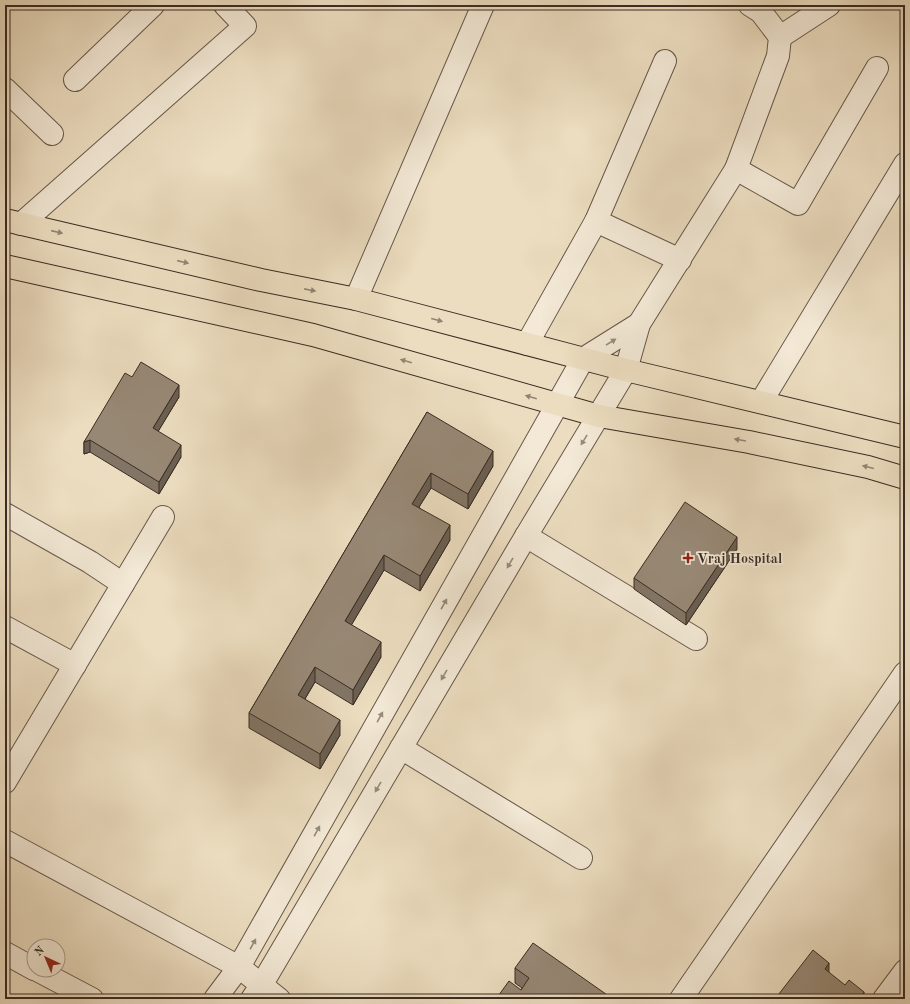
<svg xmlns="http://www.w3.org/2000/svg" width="910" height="1004" viewBox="0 0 910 1004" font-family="'Old Standard TT',serif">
<rect width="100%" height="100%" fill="#ecddc0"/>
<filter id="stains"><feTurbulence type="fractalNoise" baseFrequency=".005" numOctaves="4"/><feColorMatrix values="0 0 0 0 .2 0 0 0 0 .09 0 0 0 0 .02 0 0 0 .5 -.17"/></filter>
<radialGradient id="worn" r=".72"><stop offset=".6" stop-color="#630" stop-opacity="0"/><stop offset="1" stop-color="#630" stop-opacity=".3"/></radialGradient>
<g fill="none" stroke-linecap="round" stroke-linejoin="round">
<g stroke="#66584a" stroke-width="24">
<g id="minor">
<path d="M780 37 829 5"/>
<path d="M75 80 153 5"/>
<path d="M5 89 52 134"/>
<path d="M736 169 798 204 877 68"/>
<path d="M596 221 680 260"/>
<path d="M21 224 245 26 225 5"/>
<path d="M356 299 483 5"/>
<path d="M527 344 596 221 665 61"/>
<path d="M761 402 905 164"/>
<path d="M5 514 90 562 123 584"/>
<path d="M526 536 696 639"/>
<path d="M5 627 75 665"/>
<path d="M401 748 581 858"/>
<path d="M5 782 163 517"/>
<path d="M5 841 239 967 279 999"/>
<path d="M5 953 34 969"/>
<path d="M37 970 92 999"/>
<path d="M215 999 239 967 583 359 639 324"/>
<path d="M252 999 262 984 526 536 626 370 639 324 736 169 778 56 780 37 761 12 750 5"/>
<path d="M681 999 905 673"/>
<path d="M884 999 905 971"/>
</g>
</g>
<g stroke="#3a2c23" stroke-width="24">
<g id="highway">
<path d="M5 220 261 280 356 299 626 370 905 437"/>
<path d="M5 266 313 335 599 416 749 442 868 467 905 478"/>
</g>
</g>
<use href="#minor" stroke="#f3e9d6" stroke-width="22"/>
<use href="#highway" stroke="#ecddc0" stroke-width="22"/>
</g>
<g fill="#827565" stroke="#3a2c23">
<path d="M132 377 179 397 158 431 181 457 159 494 90 452 84 454V442Z"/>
<path d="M427 412 493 466 468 509 431 488 419 507 450 540 420 591 384 570 351 625 381 657 353 705 315 682 305 699 340 735 320 769 249 728V713Z"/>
<path d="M737 549 686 625 634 589V578Z"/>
<path d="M515 968 613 999 521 990 522 988 515 983Z"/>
</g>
<g fill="#6a5f52" stroke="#3a2c23">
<path d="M179 385V397L153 440V428Z"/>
<path d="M90 440V452L84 454V442Z"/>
<path d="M181 445V457L159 494V482Z"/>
<path d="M493 451V466L468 509V494Z"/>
<path d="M431 473V488L412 518V504Z"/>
<path d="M450 525V540L420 591V576Z"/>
<path d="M737 537V549L686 625V613Z"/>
<path d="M384 555V570L345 636V621Z"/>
<path d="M381 642V657L353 705V690Z"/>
<path d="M315 667V682L298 710V695Z"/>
<path d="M340 720V735L320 769V754Z"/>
<path d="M829 963V974L825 969Z"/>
<path d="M864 992V999H859Z"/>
</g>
<g fill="#978875" stroke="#3a2c23">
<path d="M141 362 179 385 153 428 181 445 159 482 90 440 84 442 125 373 132 377Z"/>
<path d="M427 412 493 451 468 494 431 473 412 504 450 525 420 576 384 555 345 621 381 642 353 690 315 667 298 695 340 720 320 754 249 713Z"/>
<path d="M685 502 737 537 686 613 634 578Z"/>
<path d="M533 943 613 999H496L509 981 521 990 529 978 515 968Z"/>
<path d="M813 950 829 963 825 969 845 985 849 980 864 992 859 999H775Z"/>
</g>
<defs><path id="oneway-solid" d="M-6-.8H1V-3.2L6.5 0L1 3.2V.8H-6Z"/></defs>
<g fill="#938472">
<use href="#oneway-solid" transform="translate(57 232) rotate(13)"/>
<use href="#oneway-solid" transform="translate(183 262) rotate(13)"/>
<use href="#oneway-solid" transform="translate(310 290) rotate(11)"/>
<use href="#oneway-solid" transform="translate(437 320) rotate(15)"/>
<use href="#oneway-solid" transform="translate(406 361) rotate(-164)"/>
<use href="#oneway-solid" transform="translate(531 397) rotate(-164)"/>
<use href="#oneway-solid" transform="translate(740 440) rotate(-170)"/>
<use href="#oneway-solid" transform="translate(868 467) rotate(-166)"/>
</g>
<g fill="#968a7c">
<use href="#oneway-solid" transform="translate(611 342) rotate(-32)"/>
<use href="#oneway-solid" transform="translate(584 440) rotate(121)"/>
<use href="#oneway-solid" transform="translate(510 563) rotate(120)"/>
<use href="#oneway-solid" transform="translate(444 604) rotate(-61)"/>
<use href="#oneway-solid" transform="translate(444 675) rotate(120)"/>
<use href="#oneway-solid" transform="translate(380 717) rotate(-61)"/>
<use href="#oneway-solid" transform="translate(378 787) rotate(120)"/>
<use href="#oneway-solid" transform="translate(317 831) rotate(-61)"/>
<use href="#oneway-solid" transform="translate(253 944) rotate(-61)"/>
</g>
<path fill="#8f2418" stroke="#f3e9d6" stroke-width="1.5" d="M686 552h4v4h4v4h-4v4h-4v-4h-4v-4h4z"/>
<g text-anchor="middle" stroke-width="3.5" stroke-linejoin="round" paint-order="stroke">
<g font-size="14" font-weight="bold" fill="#3a2c23" stroke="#f3e9d6" text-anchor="start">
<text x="697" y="563">Vraj Hospital</text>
</g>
</g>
<rect width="910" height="1004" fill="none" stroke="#ecddc0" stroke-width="20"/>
<rect x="6" y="6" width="898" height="992" fill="none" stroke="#3a2c23" stroke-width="2"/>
<rect x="10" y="10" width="890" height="984" fill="none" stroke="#3a2c23"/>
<g transform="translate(46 958) rotate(316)"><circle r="19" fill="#f3e9d6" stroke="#a99d8e"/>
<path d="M0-3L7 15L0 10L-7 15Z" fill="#8f2418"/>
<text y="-6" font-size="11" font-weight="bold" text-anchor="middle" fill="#3a2c23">N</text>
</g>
<rect width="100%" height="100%" filter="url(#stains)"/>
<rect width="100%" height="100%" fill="url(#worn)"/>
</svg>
